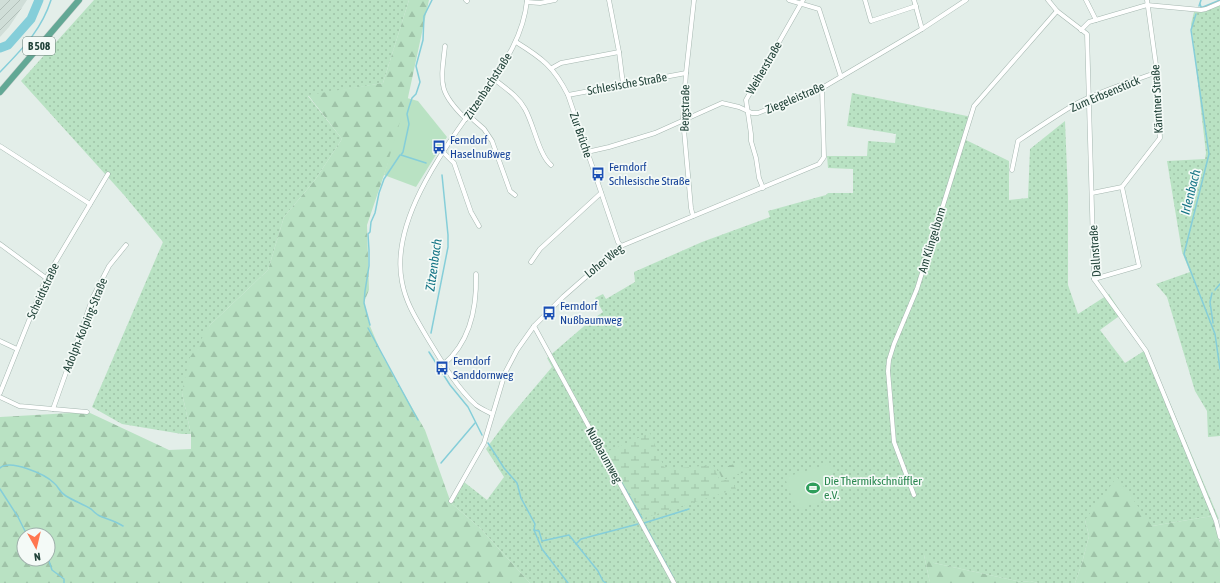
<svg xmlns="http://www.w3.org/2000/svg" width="1220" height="583" viewBox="0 0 1220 583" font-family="'Asap Condensed',sans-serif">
<defs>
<pattern id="industrial-furrows" width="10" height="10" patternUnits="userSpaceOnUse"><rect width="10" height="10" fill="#d0ded8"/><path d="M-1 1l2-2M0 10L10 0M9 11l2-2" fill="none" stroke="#b2c0ba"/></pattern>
<pattern id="grass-dots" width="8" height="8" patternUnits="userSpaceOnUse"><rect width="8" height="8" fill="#b9e2c3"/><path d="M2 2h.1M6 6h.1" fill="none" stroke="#9fc3a8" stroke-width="1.8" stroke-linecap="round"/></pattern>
<pattern id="forest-firs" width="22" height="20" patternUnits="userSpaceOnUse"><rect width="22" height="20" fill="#b9e2c3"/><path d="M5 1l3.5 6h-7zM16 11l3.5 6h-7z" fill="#9fc3a8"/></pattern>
<pattern id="wetland-marsh" width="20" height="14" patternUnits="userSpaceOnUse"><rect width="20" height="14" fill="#b9e2c3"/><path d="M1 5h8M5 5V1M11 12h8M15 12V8" fill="none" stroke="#9fc3a8"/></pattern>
</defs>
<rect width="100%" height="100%" fill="#e3eee9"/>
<path fill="url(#industrial-furrows)" d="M0 0H27L9 27 0 37Z"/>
<g fill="url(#grass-dots)">
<path d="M94 0H409L383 83 308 96 342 139 315 180 284 217 268 270 210 325 182 393 191 434H182L122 424 92 407 163 242 124 195 21 81Z"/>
<path d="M1220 5V436L1208 437 1207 411 1195 391 1167 297 1156 284 1190 272 1182 252 1167 161 1205 159 1206 153 1191 24 1194 12H1204Z"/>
<path d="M852 93 972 117 966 140 1009 161V200L1028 198 1030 149 1065 121 1068 196V285L1078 314 1109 294 1122 314 1100 330 1125 363 1147 349 1219 519 1212 516 1152 526 1085 520 1089 536 1082 563 1075 583H1038L1030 581 1021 582 934 563 924 555 930 583H530L480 528 451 503 464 482 487 500 504 477 486 449 508 419 552 367 547 358 590 321 603 312 595 298 603 294 606 299 635 282 634 272 702 242 770 217 768 211 826 195 828 193H853V169L828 168 827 156H867L868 141 895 143 896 134 847 126Z"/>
</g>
<g fill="url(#forest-firs)" fill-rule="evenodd">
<path d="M409 0H429L404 116 367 225 369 290 364 302 370 326 383 357 425 430 451 503 480 528 530 583H0V417L88 412 169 450 191 449V434L182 393 189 359 210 325 268 270 284 217 315 180 342 139 308 95 383 83ZM24 535H48V559H24Z"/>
<path d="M741 462 745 472 722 479 718 469Z"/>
<path d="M1117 477 1152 526 1212 516 1220 543V583H1075L1082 563 1089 536 1085 520Z"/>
<path d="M924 555 931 557 934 563 1021 582 1030 581 1038 583H930Z"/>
</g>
<path fill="url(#wetland-marsh)" d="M650 433 664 467 669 469 713 465 720 481 731 479 736 489 644 518 606 452Z"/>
<g fill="#b9e2c3">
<path d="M407 98 418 101 447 137 416 187 384 175Z"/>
<path d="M829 464 840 496 796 509 786 481V477Z"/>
</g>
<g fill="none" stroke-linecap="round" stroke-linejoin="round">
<g stroke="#85ced9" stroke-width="1.5">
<path d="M1200 4 1201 7H1203L1220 0"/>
<path d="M1199 6 1201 0"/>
<path d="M1196 14 1191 30 1209 154 1184 254 1215 334 1220 369"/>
<path d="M0 72C22 49 41 31 51 0"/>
<path d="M426 163 401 155 403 152 409 124 407 114 409 107 412 98 416 94 420 82 416 66 423 40 424 16 432 0"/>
<path d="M1215 290 1220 284"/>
<path d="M1212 293 1210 302 1213 323"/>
<path d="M370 325 364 303 365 291 369 266V250L368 234 370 232 371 222 375 213 379 193 384 179 400 155"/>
<path d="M368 328 413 411 418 420"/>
<path d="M431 333 448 247V235L442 175"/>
<path d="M429 352 450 385 468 407 482 435"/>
<path d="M488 443 504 468 517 483 521 498 535 524 534 530 539 531 542 541 569 535 598 571 603 581 606 583"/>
<path d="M441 463 475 423"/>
<path d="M0 468C10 459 45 474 54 483 59 487 59 492 66 496 74 501 83 504 91 509 93 511 95 513 98 515 106 519 115 521 123 526"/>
<path d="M619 478 642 518"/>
<path d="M0 489 18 517 27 535"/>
<path d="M534 530 542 549 568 583"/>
<path d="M576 544 581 539 638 524"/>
<path d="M48 558 52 570 64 579V583"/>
<path d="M673 577 644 523 689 509"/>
</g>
<path stroke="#85ced9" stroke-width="9" d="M0 48 8 45 31 19 39 0"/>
<g stroke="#a5b7b0" stroke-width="5">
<g id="street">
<path d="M466 0 467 1"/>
<path d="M609 0 619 52 623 84"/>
<path d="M789 0 819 9 841 77"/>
<path d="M865 0 871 21 916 6"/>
<path d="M914 0 922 29"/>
<path d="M1048 0 1057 11 1087 34 1094 279 1146 351 1216 521 1220 537"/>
<path d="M1086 0 1096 20"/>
<path d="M527 2 540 3 555 0"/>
<path d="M1081 30 1089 22 1147 5 1201 10 1206 9 1220 3"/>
<path d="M516 42C542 58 554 67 568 95L618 242 621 246"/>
<path d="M445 46C441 83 437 91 466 119"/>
<path d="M552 68 561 63 619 52"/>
<path d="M494 79C505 88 518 96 525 109 534 125 539 155 551 165"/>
<path d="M568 95 686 73"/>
<path d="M468 115 484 129 492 141 510 191 515 195"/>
<path d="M0 146 90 204"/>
<path d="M587 152 609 147 655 133 722 103 739 107 752 113H758L822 88 922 29 966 0"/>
<path d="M444 153 454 163 471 212 479 226"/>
<path d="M1012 170 1018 141C1036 129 1054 117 1072 106 1098 91 1129 83 1157 72"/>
<path d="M763 188 759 178 756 158 751 141V134L746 100 803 0"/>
<path d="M1092 193 1122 187 1160 138 1157 72 1147 0"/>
<path d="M693 216 691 208 683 119 686 73 694 0"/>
<path d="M0 244 46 278"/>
<path d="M531 262 540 249 601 193"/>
<path d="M1094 279 1139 266 1122 187"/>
<path d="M534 326 674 583"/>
<path d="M0 341 17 349"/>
<path d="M444 364C471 341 477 307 476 274"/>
<path d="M0 393 46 278 108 174"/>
<path d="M0 397 19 406 87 412"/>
<path d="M53 409 93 297 109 266 126 245"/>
<path d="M492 414C487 411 481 409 476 405 457 388 442 362 428 339 417 320 406 304 402 282 389 217 451 140 486 90 505 63 524 34 527 0"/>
<path d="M914 495 894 442 888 371 889 360 894 344 917 289 974 106 1057 11"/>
<path d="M451 501 484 443 505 373 517 350 534 326 563 297 621 246 819 164 824 157 822 88"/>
</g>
</g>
<g stroke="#c1cac7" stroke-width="7">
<path id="primary" d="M0 92 79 0"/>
</g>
<use href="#street" stroke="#fff" stroke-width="4"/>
<use href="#primary" stroke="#62a895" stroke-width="6"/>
</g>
<defs>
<g id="bus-bare" transform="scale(1.08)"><path d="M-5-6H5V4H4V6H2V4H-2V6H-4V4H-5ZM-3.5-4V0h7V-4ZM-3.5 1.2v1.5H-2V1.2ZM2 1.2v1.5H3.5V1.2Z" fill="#1a4fb4" stroke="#f4faf7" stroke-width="2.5" paint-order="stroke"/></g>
<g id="stadium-bare" transform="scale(1.08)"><path d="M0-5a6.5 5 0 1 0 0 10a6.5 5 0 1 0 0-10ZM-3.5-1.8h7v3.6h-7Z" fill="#2e9e5b" stroke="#f4faf7" stroke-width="2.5" paint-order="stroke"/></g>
</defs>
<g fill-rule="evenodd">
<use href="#bus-bare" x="439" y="147"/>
<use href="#bus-bare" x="598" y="174"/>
<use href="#bus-bare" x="549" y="313"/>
<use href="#bus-bare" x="442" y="368"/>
<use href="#stadium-bare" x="813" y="488"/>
</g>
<g text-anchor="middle" stroke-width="3.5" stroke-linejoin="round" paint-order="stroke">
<rect fill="#f4faf7" stroke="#607971" stroke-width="1" x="23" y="37" width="32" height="18" rx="3"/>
<g font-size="11" font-weight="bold" fill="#204238">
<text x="39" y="50">B 508</text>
</g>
<g font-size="12" fill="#204238" stroke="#f4faf7">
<text transform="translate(764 68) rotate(-60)" y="4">Weiherstraße</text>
<text transform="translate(627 84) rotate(-10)" y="4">Schlesische Straße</text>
<text transform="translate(488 86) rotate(-57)" y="4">Zitzenbachstraße</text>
<text transform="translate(1105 94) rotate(-23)" y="4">Zum Erbsenstück</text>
<text transform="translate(795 98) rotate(-23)" y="4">Ziegeleistraße</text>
<text transform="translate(1157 99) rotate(-93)" y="4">Kärntner Straße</text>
<text transform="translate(685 108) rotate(-89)" y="4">Bergstraße</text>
<text transform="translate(581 135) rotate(71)" y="4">Zur Brüche</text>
<text transform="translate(932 240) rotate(-73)" y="4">Am Klingelborn</text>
<text transform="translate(1095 251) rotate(-94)" y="4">Dallnstraße</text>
<text transform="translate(604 261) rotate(-39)" y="4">Loher Weg</text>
<text transform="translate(43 291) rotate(-65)" y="4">Scheidtstraße</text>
<text transform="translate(85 325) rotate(-68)" y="4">Adolph-Kolping-Straße</text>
<text transform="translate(604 455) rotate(61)" y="4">Nußbaumweg</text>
</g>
<g font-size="12" fill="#164399" stroke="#f4faf7" text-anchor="start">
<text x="450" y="144">Ferndorf<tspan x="450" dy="14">Haselnußweg</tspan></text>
<text x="609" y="171">Ferndorf<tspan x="609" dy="14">Schlesische Straße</tspan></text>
<text x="560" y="310">Ferndorf<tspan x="560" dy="14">Nußbaumweg</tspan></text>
<text x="453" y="365">Ferndorf<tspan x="453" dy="14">Sanddornweg</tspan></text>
</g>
<g font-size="12" fill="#27864d" stroke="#f4faf7" text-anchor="start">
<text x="824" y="485">Die Thermikschnüffler<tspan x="824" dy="14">e.V.</tspan></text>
</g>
<g font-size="13" font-style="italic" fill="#137485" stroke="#f4faf7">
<text transform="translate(1190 192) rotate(-76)" y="5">Irlenbach</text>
<text transform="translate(433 265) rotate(-82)" y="5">Zitzenbach</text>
</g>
</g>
<g transform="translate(36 547) rotate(172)"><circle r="19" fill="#f4faf7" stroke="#9fb0ab"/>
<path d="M0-3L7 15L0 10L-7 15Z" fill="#ff7750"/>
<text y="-6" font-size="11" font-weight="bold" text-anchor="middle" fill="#204238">N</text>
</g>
</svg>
